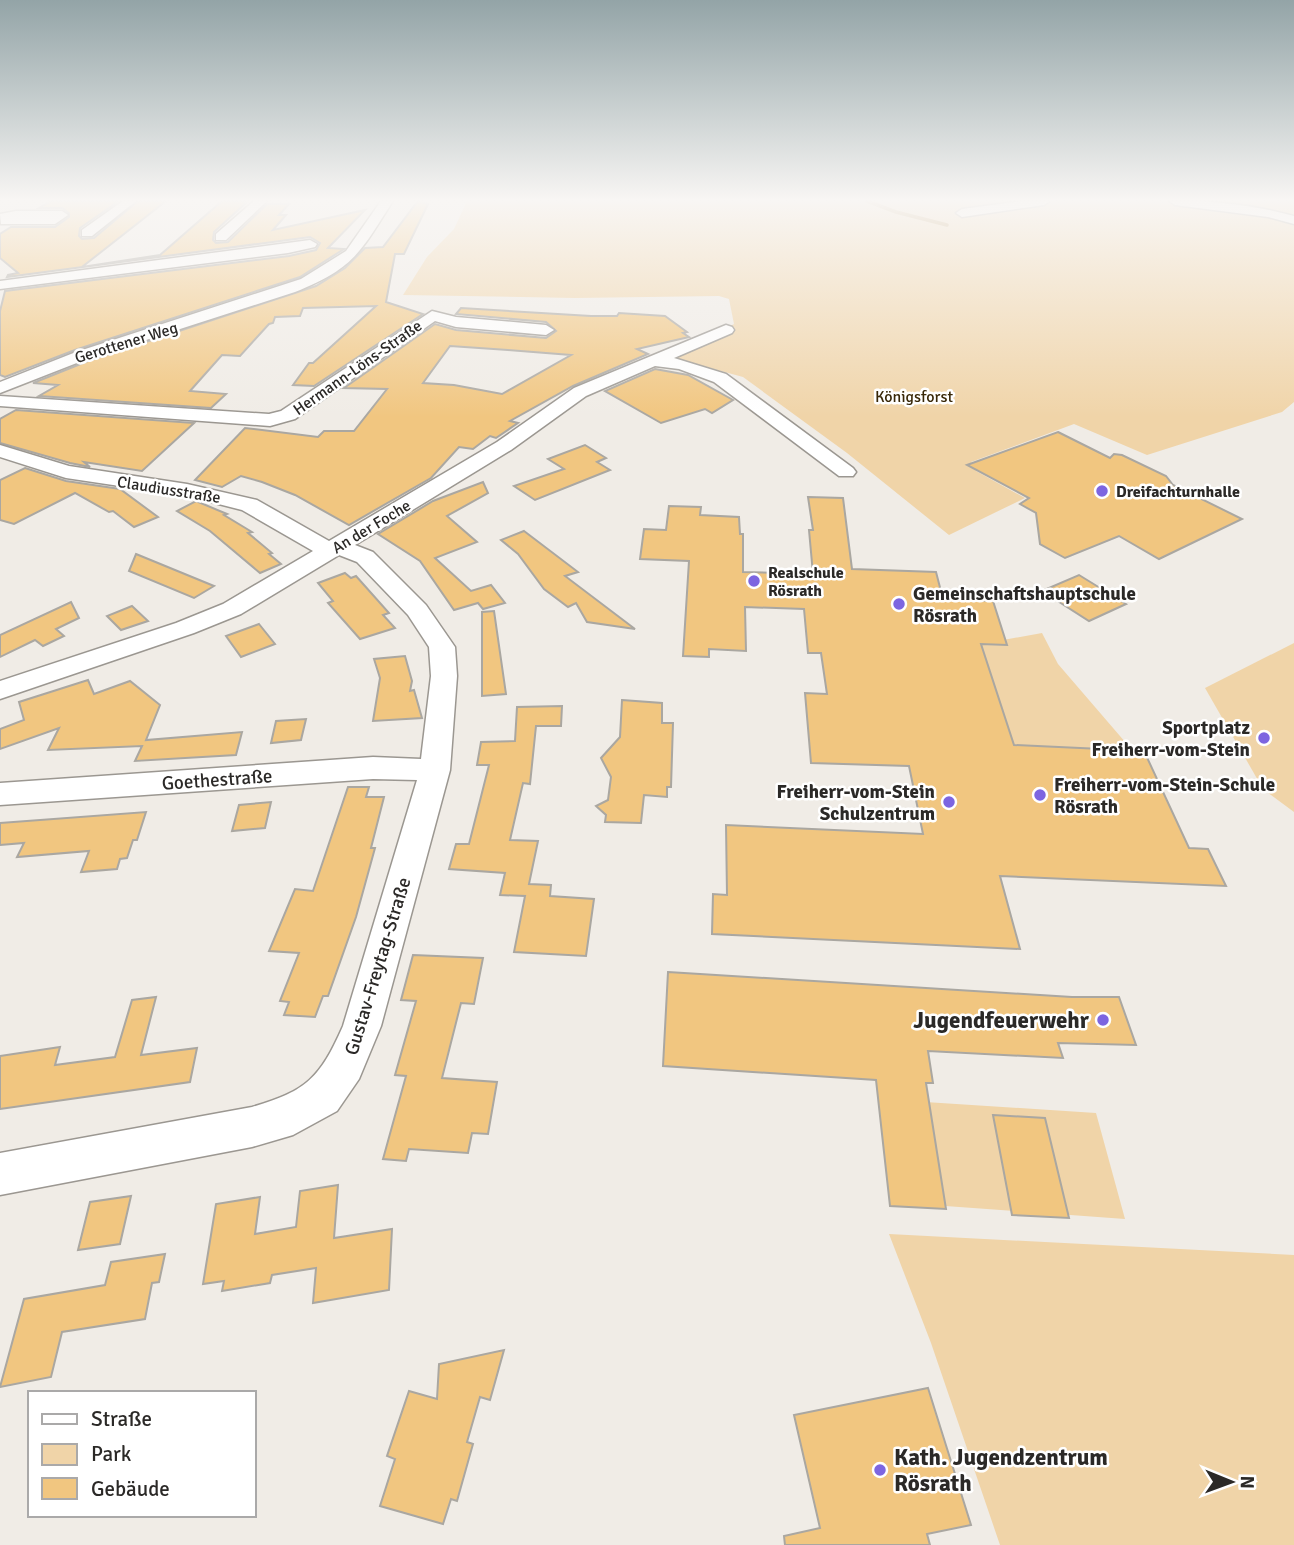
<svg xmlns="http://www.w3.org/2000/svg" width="1294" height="1545" viewBox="0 0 1294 1545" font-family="Signika,sans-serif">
<rect width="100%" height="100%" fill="#f0ece6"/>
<g fill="#f0d4a8">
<path d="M467 201H1294V402L1282 412 1147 455 1074 424 971 462 976 471 1025 498 949 535 847 453 743 377 677 359 676 354 734 324 729 299 719 296 575 298 403 295 427 257 454 229Z"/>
<path d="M1042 633 1058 664 1132 750 1014 745 981 644Z"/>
<path d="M1294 643V812L1263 789 1205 688Z"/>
<path d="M879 1099 1096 1113 1125 1219 890 1202Z"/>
<path d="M889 1234 1294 1255V1545H1000L931 1343Z"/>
</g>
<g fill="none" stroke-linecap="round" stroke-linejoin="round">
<path stroke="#b48b45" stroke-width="3.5" d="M867 201 896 212 947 225"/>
</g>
<g fill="#f1c680" stroke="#aaa7a1" stroke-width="2" fill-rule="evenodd">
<path d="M51 201H119L80 228 79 236 82 239 94 238 138 201H166L82 267 160 255 222 201H248L214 232 213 240 216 243 228 242 267 204H289L279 215H286L273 230 365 210 328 248 344 249 300 277 75 350 5 377 0 375V311L5 291 289 256 316 250 320 243 310 237 7 277 8 275 18 273 0 258V234L11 227H55L69 217V213L62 208H39Z"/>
<path d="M418 201 428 204 404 254H395L386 302 423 314 314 386 293 385 309 363H313L376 306 303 308 300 316 275 317 273 323 269 324 240 356 222 355 190 391 226 394 211 408 39 396 58 385 33 383 88 361 316 286 345 268 365 248 383 247Z"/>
<path d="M461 308 591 316H617L619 313 665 316 687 332 683 333 689 337 637 349 648 354 573 386 510 421 518 423 496 438 490 436 473 449 459 447 431 478 349 525 295 495 262 482 241 476 222 487 195 480 245 428 318 437 324 431H354L387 389 344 388 435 324 456 330 546 338 556 331 546 322 456 314ZM450 346 508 350 571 355 502 394 454 385 423 383Z"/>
<path d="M655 369 688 375 733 400 712 413 705 409 661 423 605 391Z"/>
<path d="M16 410 194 423 142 471 84 462 90 467 70 463 0 443V419Z"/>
<path d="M1058 432 1110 458 1114 454 1122 455 1166 476 1173 485 1242 519 1159 559 1119 536 1065 558 1040 544 1036 513 1020 504 1029 498 967 465Z"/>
<path d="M585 445 606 458 597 462 610 470 535 500 514 486 564 469 548 459Z"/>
<path d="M25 468 66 481 120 489 158 517 134 527 113 511 109 512 75 493 14 524 0 520V480Z"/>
<path d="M483 482 488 493 447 516 477 542 435 558 471 591 491 585 505 603 483 609 478 603 454 610 420 561 378 534 433 501Z"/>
<path d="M808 497 843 498 852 569 936 572 943 599 993 601 1007 645 981 644 1014 745 1144 751 1189 848 1208 849 1226 886 1000 876 1020 949 712 934 713 894 727 895 726 825 923 834 909 766 811 763 805 693 827 694 821 653H808L804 609 745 607 746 651 709 649V657L683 656 689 561 640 559 644 529 666 530 669 506 701 507 700 515 739 517 740 534H743V572L813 574 809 530H813Z"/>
<path d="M196 501 227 514 224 515 252 532 248 533 272 553 269 554 281 564 260 573 210 531 177 511Z"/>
<path d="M524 531 578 572 565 576 635 629 587 622 576 603 568 607 544 589 518 554 501 540Z"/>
<path d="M136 554 214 586 194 598 129 571Z"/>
<path d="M345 573 351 578 356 576 389 613 383 615 395 628 360 639 328 603 333 601 318 583Z"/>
<path d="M1079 575 1126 604 1089 621 1042 591Z"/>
<path d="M71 602 79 618 56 629 64 636 43 646 35 640 0 657V635Z"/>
<path d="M132 606 148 621 121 630 107 616Z"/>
<path d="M494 611 506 694 482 696V612Z"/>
<path d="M259 624 275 644 241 657 226 636Z"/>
<path d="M405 656 412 681 410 691 414 690 422 718 373 721 380 678 374 659Z"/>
<path d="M88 680 94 694 130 681 160 705 146 740 242 732 236 755 135 761 142 746 48 750 59 728 0 749V729L24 720 19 702Z"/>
<path d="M622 700 662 703V723H673L671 787H667V797L644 795 641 823 605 822 606 815 596 806 608 800 611 777 601 758 620 737Z"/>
<path d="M562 706 561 726H536L530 784 523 783 510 840 538 841 529 884 551 885 550 896 594 899 586 956 514 952 525 896 500 895 505 873 449 869 456 844H469L489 765H477L481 742 515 741 517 707Z"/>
<path d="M306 719 301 740 271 743 276 721Z"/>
<path d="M348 787H369L366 797H384L371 848H375L356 917 328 996H323L315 1017 284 1015 289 1002 280 1001 299 953 269 951 295 889 313 891Z"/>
<path d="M271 802 265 828 232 831 239 805Z"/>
<path d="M146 812 137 840H133L127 858 120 859 117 869 81 872 89 851 17 857 24 843 0 845V823Z"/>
<path d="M413 955 483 958 474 1004 461 1003 442 1078 497 1082 488 1134 472 1133 468 1153 409 1149 406 1161 383 1159 406 1076 395 1075 416 1001 401 1000Z"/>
<path d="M668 972 1072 997H1119L1136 1045 1058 1043 1063 1058 928 1051 933 1083H926L946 1209 890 1206 876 1080 663 1066Z"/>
<path d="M156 997 141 1055 197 1048 190 1082 0 1109V1056L60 1047 55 1065 115 1057 132 1000Z"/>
<path d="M993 1115 1045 1118 1069 1218 1012 1215Z"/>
<path d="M338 1185 334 1238 392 1229 389 1290 313 1303 316 1268 272 1275 270 1283 222 1291 224 1281 203 1284 216 1204 260 1197 255 1234 296 1227 300 1191Z"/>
<path d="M131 1196 120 1244 78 1250 90 1202Z"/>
<path d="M165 1254 159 1282 152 1283 145 1319 62 1332 51 1377 0 1387 24 1299 105 1285 111 1262Z"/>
<path d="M504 1350 490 1400 480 1397 467 1442 473 1444 457 1501 451 1499 443 1524 380 1506 395 1459 387 1456 409 1391 437 1399 439 1364Z"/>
<path d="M928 1388 971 1525 927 1534 930 1545H785L784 1536 820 1528 794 1415Z"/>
</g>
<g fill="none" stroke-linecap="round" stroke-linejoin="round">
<g stroke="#9b9791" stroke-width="3">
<g id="minor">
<path d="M123 201H136L92 236H82V230Z"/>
<path d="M254 201H267L226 240H216V234Z"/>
<path d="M381 201H393C360 252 355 268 295 292L87 359 0 393V382L76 352 301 279 346 251Z"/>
<path d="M1021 201H1050L1044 205 962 217 956 213 962 209Z"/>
<path d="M1169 201C1211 200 1254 205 1294 216V224L1268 217 1175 205Z"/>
<path d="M16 211H62L68 215 55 224H1L0 214Z"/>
<path d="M310 240 317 244 315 247 288 253 0 289V281Z"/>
<path d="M432 311 456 317 546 325 554 330 546 335 456 327 435 321 295 419 270 426 0 406V396L269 414 281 411Z"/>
<path d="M726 325 732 327 734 330 732 333 674 358 726 374 853 468 856 472 853 476H839L714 382 679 369 655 366 586 396 511 450 355 545 373 552 426 605 455 647 457 676 450 770 381 1026 359 1079 337 1111 293 1135 252 1147 0 1195V1153L252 1107C307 1091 320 1078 343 1026L417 780 373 779 0 805V783L373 757 421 759 431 676 429 647 408 615 357 562 339 555 241 614 194 633 0 699V681L176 623 223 604 313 551 242 510 187 496 66 478 0 457V445L69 466 187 484 257 500 329 541 497 442 574 388Z"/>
</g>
</g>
<use href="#minor" fill="#fff" fill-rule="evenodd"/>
</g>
<linearGradient id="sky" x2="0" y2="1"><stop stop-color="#93a4a7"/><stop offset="0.48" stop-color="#f8f6f4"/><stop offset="1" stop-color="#f8f6f4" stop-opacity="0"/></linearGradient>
<rect width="1294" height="417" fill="url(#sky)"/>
<g fill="#7d65e0" stroke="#fff" stroke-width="2.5">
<circle cx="1102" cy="491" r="7"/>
<circle cx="754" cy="581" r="7"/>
<circle cx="899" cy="604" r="7"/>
<circle cx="1264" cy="738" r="7"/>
<circle cx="1040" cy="795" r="7"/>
<circle cx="949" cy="802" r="7"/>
<circle cx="1103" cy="1020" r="7"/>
<circle cx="880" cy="1470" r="7"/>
</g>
<g text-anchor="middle" stroke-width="5" stroke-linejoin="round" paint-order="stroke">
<g font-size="16" fill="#2b2927" stroke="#fff">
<text transform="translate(126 342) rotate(-17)" y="6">Gerottener Weg</text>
<text transform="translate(357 367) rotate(-35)" y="6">Hermann-Löns-Straße</text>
<text transform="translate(169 489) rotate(9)" y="6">Claudiusstraße</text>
<text transform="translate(371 526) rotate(-31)" y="6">An der Foche</text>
</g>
<g font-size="16" fill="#382707" stroke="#fff">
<text x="914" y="402">Königsforst</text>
</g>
<g font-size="16" font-weight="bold" fill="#2b2927" stroke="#fff" text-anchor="start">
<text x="1116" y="497">Dreifachturnhalle</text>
<text x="768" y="578">Realschule<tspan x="768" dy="18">Rösrath</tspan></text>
</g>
<g font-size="19" font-weight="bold" fill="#2b2927" stroke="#fff" text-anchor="start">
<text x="913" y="600">Gemeinschaftshauptschule<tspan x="913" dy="22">Rösrath</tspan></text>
<text x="1250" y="734" text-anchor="end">Sportplatz<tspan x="1250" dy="22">Freiherr-vom-Stein</tspan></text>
<text x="1054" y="791">Freiherr-vom-Stein-Schule<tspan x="1054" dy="22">Rösrath</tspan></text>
<text x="935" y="798" text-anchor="end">Freiherr-vom-Stein<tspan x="935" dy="22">Schulzentrum</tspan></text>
</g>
<g font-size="19" fill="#2b2927" stroke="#fff">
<text transform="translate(217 779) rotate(-4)" y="7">Goethestraße</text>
<text transform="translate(377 966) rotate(-73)" y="7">Gustav-Freytag-Straße</text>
</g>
<g font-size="23" font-weight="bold" fill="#2b2927" stroke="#fff" text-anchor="end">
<text x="1089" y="1028">Jugendfeuerwehr</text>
<text x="894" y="1465" text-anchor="start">Kath. Jugendzentrum<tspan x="894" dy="26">Rösrath</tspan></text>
</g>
</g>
<rect x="28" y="1391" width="228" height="126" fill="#ffffff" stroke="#aaa9a9" stroke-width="2"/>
<rect x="42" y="1414" width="35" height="10" fill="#ffffff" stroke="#aaa9a9" stroke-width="2"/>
<text x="91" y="1426" font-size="21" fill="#2b2927">Straße</text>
<rect x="42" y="1444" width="35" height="21" fill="#f0d4a8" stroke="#aaa9a9" stroke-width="2"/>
<text x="91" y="1461" font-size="21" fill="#2b2927">Park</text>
<rect x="42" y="1478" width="35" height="21" fill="#f1c680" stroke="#aaa9a9" stroke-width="2"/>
<text x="91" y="1496" font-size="21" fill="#2b2927">Gebäude</text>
<g transform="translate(1231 1482) rotate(91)" stroke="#ffffff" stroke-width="5" paint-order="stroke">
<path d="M0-5L12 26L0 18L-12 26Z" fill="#2b2927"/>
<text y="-10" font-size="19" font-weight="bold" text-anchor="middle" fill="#2b2927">N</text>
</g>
</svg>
